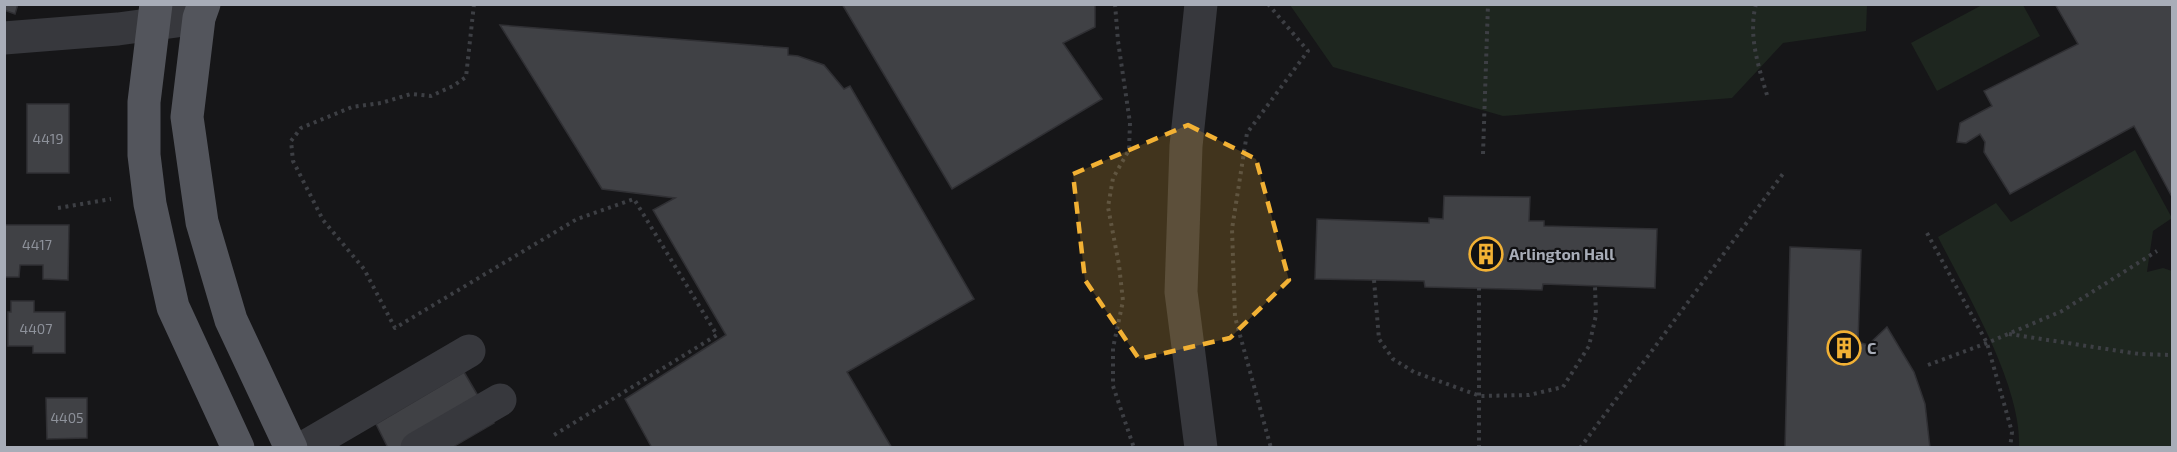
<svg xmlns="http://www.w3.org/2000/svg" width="2177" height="452" viewBox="0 0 2177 452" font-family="'Exo 2',sans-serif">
<rect width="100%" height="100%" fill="#161618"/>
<g fill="#1e261f">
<path d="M1290 5H1289H1867L1866 31 1783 43 1732 98 1503 116 1333 67Z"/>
<path d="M1982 5H2023L2040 36 1937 91 1911 43Z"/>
<path d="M2135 150 2172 218 2153 231 2147 272 2163 268 2172 271V447H2019C2022 386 1966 292 1938 237L1996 203 2011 222Z"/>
</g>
<g fill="#404145" stroke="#303034" stroke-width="1.5">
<path d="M4 4H18L15 14 4 10Z"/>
<path d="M842 4H1095V27L1063 43 1102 99 952 189Z"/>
<path d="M2055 4H2172V197L2134 126 2010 194 1984 152 1985 142 1980 134 1966 143 1957 142 1960 123 1992 106 1984 91 2078 44Z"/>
<path d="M500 25 788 48V55L798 56 824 65 844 89 850 86 974 299 847 372 892 448H652L625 399 726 335 653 210 675 198 602 189Z"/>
<rect x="27" y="104" width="42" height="69"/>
<path d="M1444 196 1530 197 1529 221H1544V226L1657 229 1655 288 1543 284 1542 290 1425 287 1424 281 1315 279 1317 219 1429 223V218L1443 219Z"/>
<path d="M4 225H69L68 280 43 279V265H20L19 277H4Z"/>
<path d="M1790 247 1861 250 1858 342 1868 345 1887 327 1914 372 1925 404 1930 448H1785Z"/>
<path d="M11 301H34V312H65V353H33V346H8V312H11Z"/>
<path d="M464 372 494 423 451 448H388L376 424Z"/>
<path d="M46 398H87V438L47 439Z"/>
</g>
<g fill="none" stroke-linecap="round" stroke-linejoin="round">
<g stroke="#3d3f44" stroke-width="4" stroke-dasharray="3 4.5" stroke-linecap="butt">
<path d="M474 4 466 77 453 86 431 96 411 94 381 103 352 107 301 128 291 141 293 161 323 220 364 269 395 328 577 219 634 199 717 335 554 435"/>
<path d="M1115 4 1118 41 1130 123 1129 150 1113 178 1108 207 1119 265 1123 301 1113 348V386L1134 448"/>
<path d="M1268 4 1308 51 1247 133 1232 229 1235 317 1271 448"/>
<path d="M1756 4C1748 35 1758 65 1767 95"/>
<path d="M1483 154 1488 4"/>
<path d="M58 208 111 199"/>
<path d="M1927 233 1987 343 2012 432 2010 448"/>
<path d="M1374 280 1379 339 1393 359 1414 372 1480 396 1529 395 1563 387 1589 346 1596 315 1595 286"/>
<path d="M2009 334 2139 354 2172 355"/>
<path d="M1928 365 1987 343 2062 311 2157 251"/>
<path d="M1479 448V288"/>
<path d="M1580 448 1785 171"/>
</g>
<g stroke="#37383d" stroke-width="33">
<path d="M4 38 118 29 199 18"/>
<path d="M303 448 469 351"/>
<path d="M417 448 500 400"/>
<path d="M1201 448 1181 292 1186 146 1201 4"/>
</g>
<g stroke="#53555c" stroke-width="33">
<path d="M156 4 144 102V155L150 204 173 307 238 448"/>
<path d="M204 4 199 18 187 117 202 222 231 320 291 448"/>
</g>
</g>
<path fill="#f2b134" fill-opacity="0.2" stroke="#f2b134" stroke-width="4.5" stroke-dasharray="12 8" stroke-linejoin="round" d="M1188 125 1256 159 1289 280 1230 338 1139 359 1085 280 1073 174Z"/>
<defs>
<g id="building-ring" transform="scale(1.725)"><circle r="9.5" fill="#111113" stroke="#f2b134" stroke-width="1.5"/><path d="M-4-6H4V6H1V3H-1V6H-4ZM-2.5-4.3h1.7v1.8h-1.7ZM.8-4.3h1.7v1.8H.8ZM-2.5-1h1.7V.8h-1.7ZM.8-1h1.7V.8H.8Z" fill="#f2b134"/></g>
</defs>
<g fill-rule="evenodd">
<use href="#building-ring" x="1486" y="254"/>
<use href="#building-ring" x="1844" y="348"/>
</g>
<g text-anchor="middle" stroke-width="4.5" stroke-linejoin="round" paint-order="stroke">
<g font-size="14" fill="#8e929b">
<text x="48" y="144">4419</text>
<text x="37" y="250">4417</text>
<text x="36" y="334">4407</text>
<text x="67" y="423">4405</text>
</g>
<g font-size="16" font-weight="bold" fill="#a8adb8" stroke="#111113" text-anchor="start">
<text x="1509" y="260">Arlington Hall</text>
<text x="1867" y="354">C</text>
</g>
</g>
<rect width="2177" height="452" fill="none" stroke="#a8adb8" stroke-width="12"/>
</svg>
